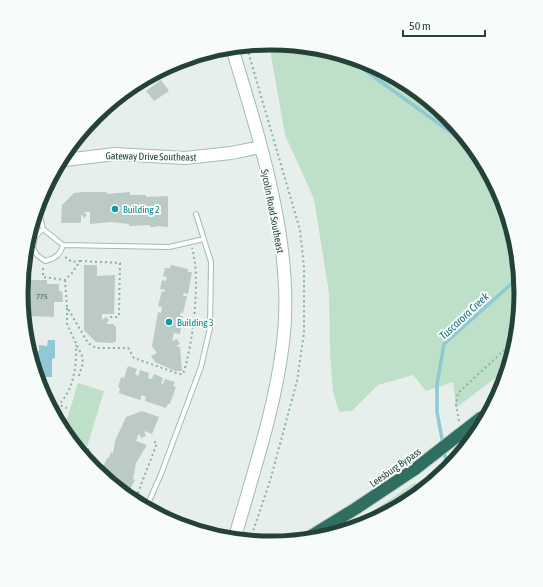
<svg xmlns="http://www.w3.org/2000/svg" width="543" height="587" font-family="'Asap Condensed',sans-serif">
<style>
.green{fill:#bfe0c8}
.water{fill:#8ec9d4}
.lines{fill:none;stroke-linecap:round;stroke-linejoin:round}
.stream{stroke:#8ec9d4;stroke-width:3.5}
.building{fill:#bbcac4}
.lane-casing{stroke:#a8b8b2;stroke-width:6}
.secondary-casing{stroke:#a4bbb3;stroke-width:14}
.highway-casing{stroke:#c2cac8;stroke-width:14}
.path{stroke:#86b3a5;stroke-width:2;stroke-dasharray:2 3;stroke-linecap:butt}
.lane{stroke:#fff;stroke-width:4}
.secondary{stroke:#fff;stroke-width:12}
.highway{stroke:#2f6f62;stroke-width:12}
.highway-bridge-casing{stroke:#c2cac8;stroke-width:14;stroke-linecap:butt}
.highway-bridge{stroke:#2f6f62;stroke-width:12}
.culture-dot{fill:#0f9aa8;stroke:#f7fbf9;stroke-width:1.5}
.labels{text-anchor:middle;stroke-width:4;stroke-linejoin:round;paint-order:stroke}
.number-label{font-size:8px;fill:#4a645c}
.street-label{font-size:10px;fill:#24423a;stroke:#f7fbf9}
.culture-label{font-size:10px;fill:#0d838f;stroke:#f7fbf9;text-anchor:start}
.water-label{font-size:11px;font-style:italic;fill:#1c6f80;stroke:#f7fbf9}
.rim{fill:none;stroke:#24423a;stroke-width:5}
</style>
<rect width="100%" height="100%" fill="#e6efeb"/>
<path class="green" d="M 272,43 L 368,62 L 449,117 L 503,198 L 522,294 L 508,365 L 495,378 L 456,408 L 453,382 L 426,391 L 413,375 L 378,385 L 352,411 L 339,412 L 333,391 L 330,352 L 329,293 L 314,199 L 285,135 L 269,44 Z
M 78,383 L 104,391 L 87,447 L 76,444 L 65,426 Z
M 416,482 L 418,491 L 367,525 L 344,530 Z"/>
<path class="water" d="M 48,340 L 55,340 L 55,358 L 52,359 L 52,377 L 42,377 L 42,366 L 35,366 L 32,351 L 39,351 L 39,345 L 47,346 Z"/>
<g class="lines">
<path class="stream" d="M 348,58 L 467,144
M 443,444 L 437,412 L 437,384 L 444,344 L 519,277
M 444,450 L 448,471"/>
</g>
<path class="building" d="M 161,80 L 169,91 L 154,101 L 146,91 Z
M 83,192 L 107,192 L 107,194 L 130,192 L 130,195 L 146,195 L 146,197 L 168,196 L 168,227 L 156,226 L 156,227 L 150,227 L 150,225 L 129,226 L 129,224 L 111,222 L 90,224 L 90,212 L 84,212 L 87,215 L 84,218 L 81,214 L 81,223 L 61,223 L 62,205 L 74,193 Z
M 84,265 L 97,265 L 97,275 L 94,276 L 115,275 L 114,314 L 102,314 L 102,320 L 106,317 L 109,320 L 106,324 L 114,324 L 114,326 L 116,326 L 116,342 L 113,342 L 113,343 L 96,342 L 84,330 Z
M 171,265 L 188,269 L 188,272 L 192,272 L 188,294 L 184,293 L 183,296 L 187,296 L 183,313 L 181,312 L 180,316 L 183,316 L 180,334 L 174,333 L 172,341 L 177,339 L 180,344 L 176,346 L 180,347 L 182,371 L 175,371 L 155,362 L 151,356 L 157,353 L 152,346 L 158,312 L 161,313 L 162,307 L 158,306 L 162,291 L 165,292 L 165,290 L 160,289 L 162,280 L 166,281 L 167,277 L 163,276 L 165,268 L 170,268 Z
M 24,280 L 47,280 L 47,284 L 59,284 L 59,291 L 62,291 L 63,302 L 54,302 L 54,317 L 25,316 L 21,293 Z
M 128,366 L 137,369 L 135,374 L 138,376 L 140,370 L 149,373 L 148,378 L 152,379 L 154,374 L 163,378 L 161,383 L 163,384 L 165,379 L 175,382 L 173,386 L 176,387 L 170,404 L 168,404 L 166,408 L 145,401 L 146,397 L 142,395 L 140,400 L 119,393 L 120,388 L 118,387 L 121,377 L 124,378 Z
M 142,411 L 159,417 L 152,434 L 144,431 L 146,436 L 141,438 L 139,433 L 136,441 L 147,445 L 136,463 L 133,479 L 135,480 L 128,493 L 103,477 L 106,468 L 103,467 L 107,458 L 109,458 L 111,452 L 113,453 L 115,441 L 126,417 Z"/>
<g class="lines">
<defs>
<path id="lane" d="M 38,207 L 43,229 L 63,245 L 169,247 L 204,239
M 43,229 L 35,237 L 33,248 L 37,255 L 45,261 C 56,258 60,255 63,245
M 147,506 L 161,474 L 201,367 L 210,328 L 211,262 L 196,214"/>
<path id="secondary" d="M 233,51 C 260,140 295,249 283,343 C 275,409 253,473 235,537
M 65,160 L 115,154 L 185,158 L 231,153 L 261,147"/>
<path id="highway" d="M 311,536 L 355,509 L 415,469"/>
</defs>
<use href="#lane" class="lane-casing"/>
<use href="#secondary" class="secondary-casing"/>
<use href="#highway" class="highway-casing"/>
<path class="path" d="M 247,48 L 300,230 L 304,267 L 304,333 L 297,381 L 270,481 L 250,540
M 80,261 L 120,263 L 119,314 L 118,317 L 110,317
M 43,268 L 43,277 L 65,280 L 72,273 L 80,261 L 72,262 L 65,257
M 65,280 L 67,307 L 88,343 L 96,348 L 128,348 L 134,358 L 179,374 L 183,374 C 193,346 201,276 192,248
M 67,308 L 67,324 L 82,356 L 83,363 L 78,379
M 53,409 C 73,396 77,367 76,345
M 55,412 L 59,405 L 67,408
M 459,421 L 456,405 L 458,393 L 512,343
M 78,446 L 88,449 L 93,468
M 136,498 L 157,443 L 152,441"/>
<use href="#lane" class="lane"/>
<use href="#secondary" class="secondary"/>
<use href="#highway" class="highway"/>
<defs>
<path id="highway-bridge" d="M 415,469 L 482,417"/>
</defs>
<use href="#highway-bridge" class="highway-bridge-casing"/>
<use href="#highway-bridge" class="highway-bridge"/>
</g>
<g class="culture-dot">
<circle cx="115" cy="209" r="4"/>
<circle cx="169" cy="322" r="4"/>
</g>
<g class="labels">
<g class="number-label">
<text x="42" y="299">775</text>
</g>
<g class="street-label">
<text transform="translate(151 156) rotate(1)" y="4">Gateway Drive Southeast</text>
<text transform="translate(273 211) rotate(79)" y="4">Sycolin Road Southeast</text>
<text transform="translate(395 467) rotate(-35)" y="4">Leesburg Bypass</text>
</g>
<g class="culture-label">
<text x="123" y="213">Building 2</text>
<text x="177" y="326">Building 3</text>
</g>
<g class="water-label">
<text transform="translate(464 316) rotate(-43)" y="4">Tuscarora Creek</text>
</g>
</g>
<path d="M0 0H543V587H0ZM28 293a243 243 0 1 1 486 0a243 243 0 1 1-486 0Z" fill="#f7fbf9" fill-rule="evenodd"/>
<path class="rim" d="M28 293a243 243 0 1 1 486 0a243 243 0 1 1-486 0Z"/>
<path d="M403 30v6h82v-6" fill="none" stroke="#24423a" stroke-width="2"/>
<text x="409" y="30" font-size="12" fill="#24423a" stroke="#f7fbf9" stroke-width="3" paint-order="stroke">50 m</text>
</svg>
